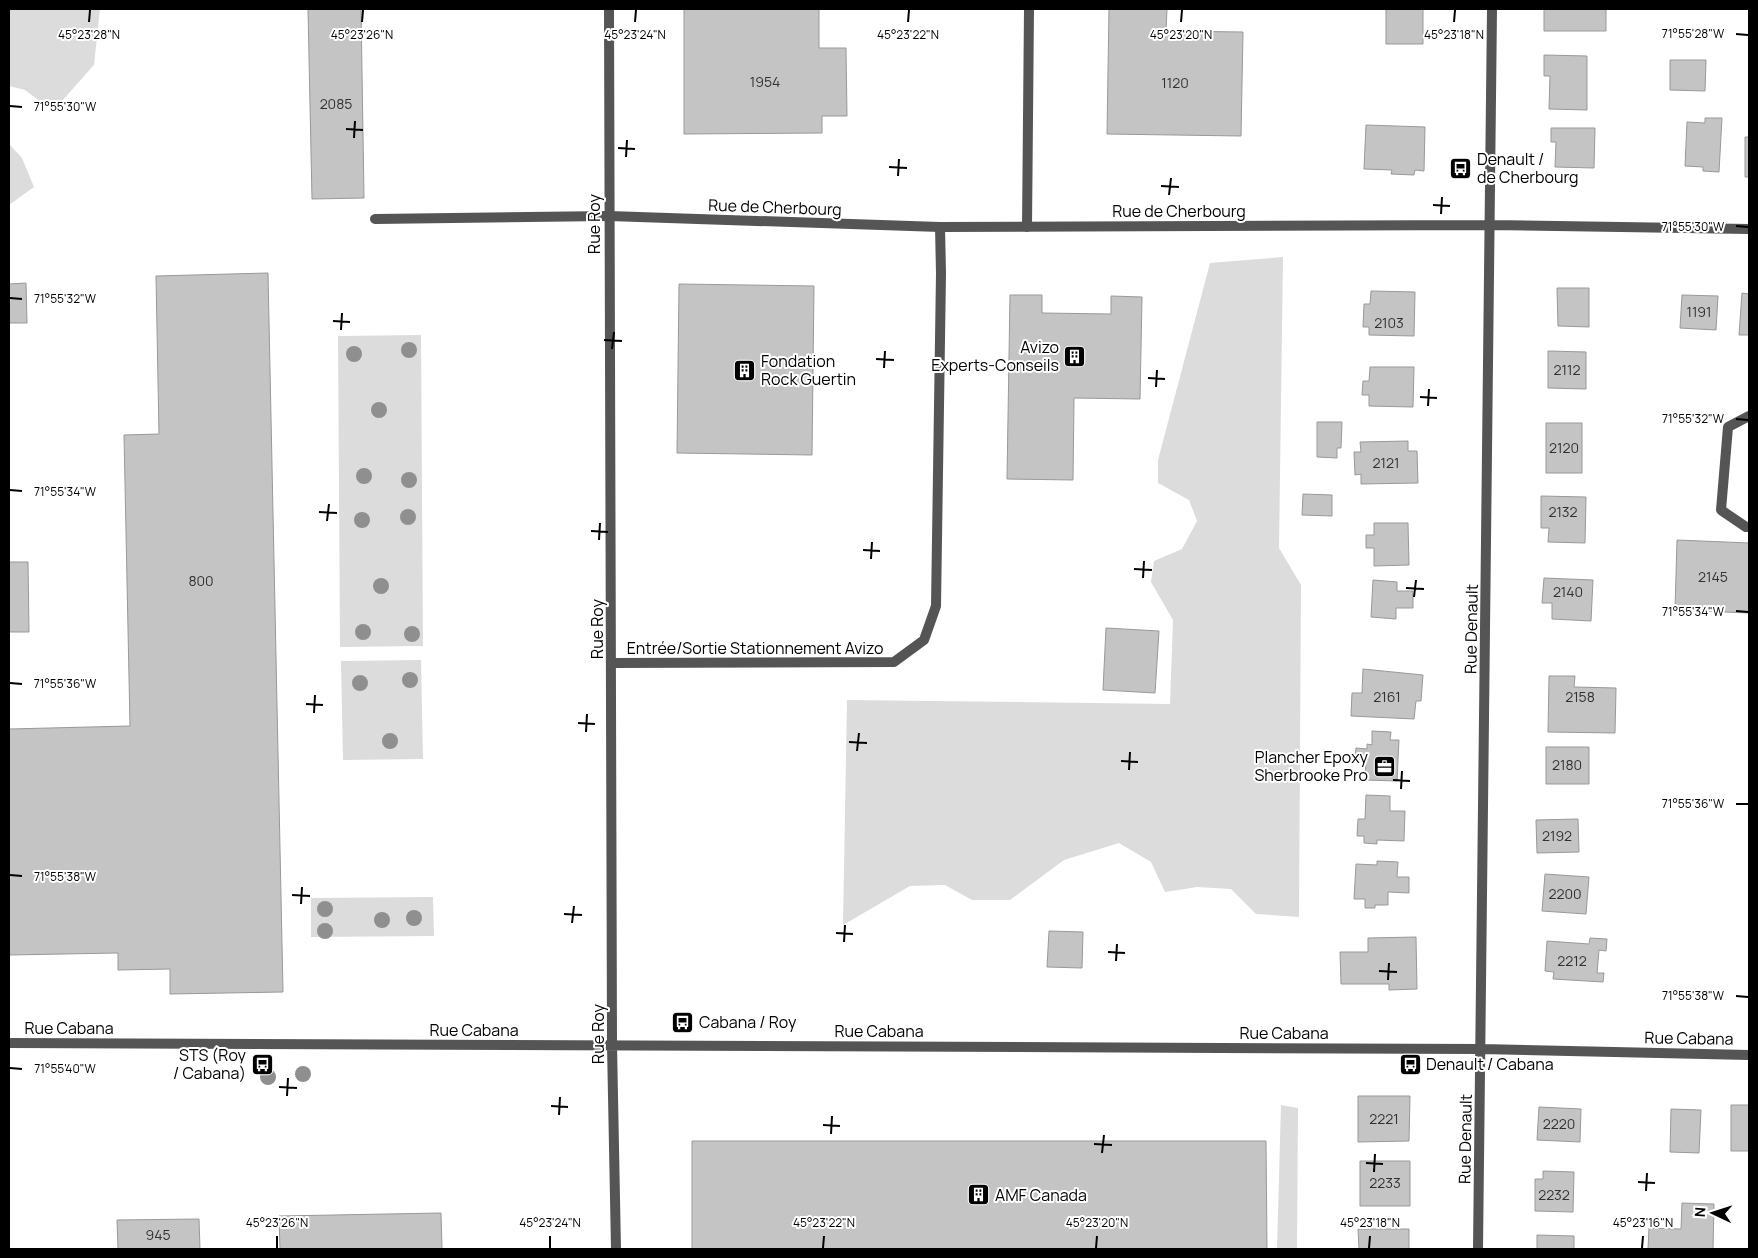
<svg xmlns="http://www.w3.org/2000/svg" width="1758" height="1258" font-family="Manrope,sans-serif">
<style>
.green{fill:#dcdcdc}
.building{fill:#c4c4c4;stroke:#999}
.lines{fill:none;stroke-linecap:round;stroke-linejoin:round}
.service{stroke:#555;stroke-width:10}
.minor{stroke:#555;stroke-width:10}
.tree{fill:#8f8f8f}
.ticks{fill:none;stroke:#000;stroke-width:2}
.labels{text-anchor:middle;stroke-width:4;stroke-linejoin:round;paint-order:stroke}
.number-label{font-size:14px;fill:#313131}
.poi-label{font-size:16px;fill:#000;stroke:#fff;text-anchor:start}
.street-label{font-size:16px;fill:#000;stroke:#fff}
.ticks-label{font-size:12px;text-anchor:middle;fill:#000;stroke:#fff;stroke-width:4;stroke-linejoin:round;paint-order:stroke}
</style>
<rect width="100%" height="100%" fill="#fff"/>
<path class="green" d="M 9,9 L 100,9 L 94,65 L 53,111 L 25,90 L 9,86 Z
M 9,144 L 22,158 L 34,187 L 9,205 Z
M 1283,257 L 1279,548 L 1301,585 L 1299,917 L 1256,914 L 1231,889 L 1197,887 L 1165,892 L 1151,862 L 1119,843 L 1064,860 L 1010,900 L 972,900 L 945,885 L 910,886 L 843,925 L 847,700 L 1170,704 L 1173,620 L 1151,582 L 1154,561 L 1182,549 L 1197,521 L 1189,500 L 1158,483 L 1158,460 L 1210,263 Z
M 421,335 L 423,646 L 340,647 L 338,336 Z
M 421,660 L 423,759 L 343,760 L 341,661 Z
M 433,897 L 434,936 L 311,937 L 311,898 Z
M 1281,1105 L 1298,1108 L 1297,1249 L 1277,1249 Z"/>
<path class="building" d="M 308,9 L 361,9 L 364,198 L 312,199 Z
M 684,9 L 819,9 L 819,48 L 846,48 L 847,116 L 822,116 L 822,133 L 684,134 Z
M 1109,9 L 1167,9 L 1166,31 L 1243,32 L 1241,136 L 1107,134 Z
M 1386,9 L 1423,9 L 1423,44 L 1386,44 Z
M 1544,9 L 1606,9 L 1606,31 L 1544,31 Z
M 1544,55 L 1587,56 L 1587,110 L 1549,109 L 1550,76 L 1544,76 Z
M 1670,60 L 1706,60 L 1705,91 L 1670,90 Z
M 1705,118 L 1722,118 L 1719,172 L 1703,171 L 1703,167 L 1685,166 L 1687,122 L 1705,123 Z
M 1366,125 L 1425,127 L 1424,171 L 1415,170 L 1414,175 L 1391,174 L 1392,170 L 1364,169 Z
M 1551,128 L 1595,128 L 1594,168 L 1555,167 L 1556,142 L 1551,142 Z
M 1745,137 L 1749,137 L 1749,177 L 1745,177 Z
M 268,273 L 283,992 L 170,994 L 170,969 L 118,970 L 118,953 L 9,955 L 9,729 L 130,726 L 124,435 L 159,434 L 156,276 Z
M 26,283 L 27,323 L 9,323 L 9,284 Z
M 679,284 L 814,286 L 812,455 L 677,453 Z
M 1557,288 L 1589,288 L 1589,327 L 1558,326 Z
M 1371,291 L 1415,292 L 1414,336 L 1369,335 L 1369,327 L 1363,327 L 1364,304 L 1370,304 Z
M 1742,293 L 1749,294 L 1749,335 L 1739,335 Z
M 1010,295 L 1042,295 L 1042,313 L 1111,314 L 1111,296 L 1142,297 L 1140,399 L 1074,398 L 1073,480 L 1007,479 Z
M 1682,295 L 1718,296 L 1716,330 L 1680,328 Z
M 1548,351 L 1586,352 L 1586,389 L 1548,388 Z
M 1370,367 L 1414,367 L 1413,407 L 1369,406 L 1369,395 L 1362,395 L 1363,381 L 1369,381 Z
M 1317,422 L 1342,422 L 1341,448 L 1337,448 L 1337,458 L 1317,457 Z
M 1546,423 L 1582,423 L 1582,473 L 1546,473 Z
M 1408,441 L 1408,451 L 1417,451 L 1418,483 L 1361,484 L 1361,474 L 1355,475 L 1354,452 L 1361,452 L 1360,442 Z
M 1303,494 L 1332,495 L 1332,516 L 1302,515 Z
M 1541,496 L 1586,497 L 1585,543 L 1548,542 L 1549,528 L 1541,528 Z
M 1374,523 L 1408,523 L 1409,565 L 1374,566 L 1374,548 L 1366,548 L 1366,535 L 1374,535 Z
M 1677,540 L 1749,543 L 1749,613 L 1675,610 Z
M 9,562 L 28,562 L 29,632 L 9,632 Z
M 1544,578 L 1593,580 L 1591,621 L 1552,619 L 1552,603 L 1542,603 Z
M 1373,580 L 1397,582 L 1397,591 L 1413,591 L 1413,608 L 1396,608 L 1396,619 L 1371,617 Z
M 1106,628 L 1159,631 L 1155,693 L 1103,690 Z
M 1363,669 L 1423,675 L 1421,701 L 1416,701 L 1414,719 L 1351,716 L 1352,693 L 1362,693 Z
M 1549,676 L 1575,676 L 1574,687 L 1616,688 L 1615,733 L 1548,732 Z
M 1372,731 L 1391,732 L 1390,740 L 1399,740 L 1397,781 L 1365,780 L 1366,759 L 1355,759 L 1356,748 L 1367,749 L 1367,744 L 1372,745 Z
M 1546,747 L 1589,747 L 1589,784 L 1546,784 Z
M 1366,795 L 1390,796 L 1390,811 L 1405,811 L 1404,841 L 1377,840 L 1377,844 L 1364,843 L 1364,836 L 1357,836 L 1358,819 L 1365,819 Z
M 1578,819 L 1579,852 L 1537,853 L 1536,820 Z
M 1377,861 L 1398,862 L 1397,877 L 1409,877 L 1409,893 L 1388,892 L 1388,905 L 1375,905 L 1375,908 L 1365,908 L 1365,899 L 1354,899 L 1356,864 L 1377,865 Z
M 1545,874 L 1589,877 L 1586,914 L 1542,911 Z
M 1049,931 L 1083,932 L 1082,968 L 1047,967 Z
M 1416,937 L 1417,989 L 1389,990 L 1389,984 L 1341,984 L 1340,952 L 1368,952 L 1368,938 Z
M 1590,938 L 1607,939 L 1606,951 L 1599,950 L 1597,973 L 1604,973 L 1603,982 L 1553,979 L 1554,972 L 1545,971 L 1547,941 L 1589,944 Z
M 1358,1096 L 1410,1096 L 1409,1141 L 1358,1142 Z
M 1731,1105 L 1749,1105 L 1749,1151 L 1731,1151 Z
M 1539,1107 L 1581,1109 L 1580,1142 L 1537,1140 Z
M 1671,1109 L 1701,1110 L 1699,1153 L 1670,1152 Z
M 692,1141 L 1266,1141 L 1267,1249 L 692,1249 Z
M 1360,1161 L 1410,1161 L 1410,1206 L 1360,1206 Z
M 1543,1171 L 1574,1172 L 1573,1212 L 1535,1211 L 1535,1179 L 1543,1179 Z
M 1682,1203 L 1714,1204 L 1713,1249 L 1648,1249 L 1649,1228 L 1681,1229 Z
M 441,1213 L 442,1249 L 280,1249 L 279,1216 Z
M 199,1219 L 200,1249 L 118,1249 L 117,1220 Z
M 1358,1229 L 1409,1229 L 1409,1249 L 1359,1249 Z
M 1537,1235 L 1574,1236 L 1574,1249 L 1537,1249 Z"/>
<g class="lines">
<path class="service" d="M 375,219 L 609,216
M 1027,227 L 1029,9
M 1749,416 L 1728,427 L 1721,510 L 1746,527 L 1749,527
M 613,663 L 894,662 L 924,640 L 936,606 L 941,273 L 940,227"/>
<path class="minor" d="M 609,9 L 612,1045 L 616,1249
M 609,216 L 940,227 L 1491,225 L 1749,229
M 9,1043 L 1481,1049 L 1749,1055
M 1478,1249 L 1492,9"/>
</g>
<g class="tree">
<circle cx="409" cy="350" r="8"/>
<circle cx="354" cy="354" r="8"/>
<circle cx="379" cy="410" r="8"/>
<circle cx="364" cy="476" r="8"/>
<circle cx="409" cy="480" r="8"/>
<circle cx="408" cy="517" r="8"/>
<circle cx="362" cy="520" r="8"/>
<circle cx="381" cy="586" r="8"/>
<circle cx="363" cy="632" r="8"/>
<circle cx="412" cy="634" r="8"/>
<circle cx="410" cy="680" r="8"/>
<circle cx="360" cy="683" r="8"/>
<circle cx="390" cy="741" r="8"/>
<circle cx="325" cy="909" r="8"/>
<circle cx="414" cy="918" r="8"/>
<circle cx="382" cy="920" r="8"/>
<circle cx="325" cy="931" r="8"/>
<circle cx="303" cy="1074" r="8"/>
<circle cx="268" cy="1077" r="8"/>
</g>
<path class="ticks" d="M 89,22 L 90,10M 362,22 L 363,10M 635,22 L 636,10M 908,22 L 909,10M 1181,22 L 1182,10M 1454,22 L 1455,10M 1736,34 L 1748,35M 10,106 L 22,107M 346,129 L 363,130M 354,138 L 355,121M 618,148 L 635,149M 626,157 L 627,140M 889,167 L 907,168M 898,176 L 899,159M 1161,186 L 1179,187M 1169,195 L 1171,178M 1433,205 L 1450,206M 1441,214 L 1442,197M 1736,226 L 1748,227M 10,298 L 22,299M 333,321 L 350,322M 341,330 L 342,313M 604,340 L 622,341M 612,349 L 614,332M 876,359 L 894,360M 884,368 L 885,351M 1148,378 L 1165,379M 1156,387 L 1157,370M 1420,397 L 1437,398M 1428,406 L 1429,389M 1736,419 L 1748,420M 10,490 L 22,491M 319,512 L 337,513M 327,521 L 329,504M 591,531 L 608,532M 599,540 L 600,523M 863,550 L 880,551M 871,559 L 872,542M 1134,569 L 1152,570M 1143,578 L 1144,561M 1406,588 L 1424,589M 1414,597 L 1416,580M 1736,611 L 1748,612M 10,683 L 22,684M 306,704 L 323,705M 314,713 L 315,695M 578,723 L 595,724M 586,732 L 587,714M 849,742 L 867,743M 857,751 L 859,733M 1121,761 L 1138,762M 1129,770 L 1130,752M 1393,780 L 1410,781M 1401,789 L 1402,771M 1736,804 L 1748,804M 10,875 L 22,876M 292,895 L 310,896M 301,904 L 302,887M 564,914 L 582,915M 572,923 L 574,906M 836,933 L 853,934M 844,942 L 845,925M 1108,952 L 1125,953M 1116,961 L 1117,944M 1379,971 L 1397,972M 1388,980 L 1389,963M 1736,996 L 1748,997M 10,1068 L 22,1069M 279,1087 L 297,1088M 287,1096 L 288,1078M 551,1106 L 568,1107M 559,1115 L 560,1097M 823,1125 L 840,1126M 831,1134 L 832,1116M 1094,1144 L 1112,1145M 1102,1153 L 1104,1135M 1366,1163 L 1383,1164M 1374,1172 L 1375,1154M 1638,1182 L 1655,1183M 1646,1191 L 1647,1173M 277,1248 L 277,1236M 550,1248 L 550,1236M 823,1248 L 824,1236M 1096,1248 L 1097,1236M 1369,1248 L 1370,1236M 1642,1248 L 1643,1236"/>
<defs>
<symbol id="bus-square" viewBox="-11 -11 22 22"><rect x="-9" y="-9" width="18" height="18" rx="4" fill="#000" stroke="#fff"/><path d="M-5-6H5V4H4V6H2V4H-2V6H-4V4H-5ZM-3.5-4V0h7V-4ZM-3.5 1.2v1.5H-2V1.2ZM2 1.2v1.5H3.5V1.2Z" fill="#fff"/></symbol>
<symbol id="building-square" viewBox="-11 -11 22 22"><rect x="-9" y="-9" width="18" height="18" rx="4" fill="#000" stroke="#fff"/><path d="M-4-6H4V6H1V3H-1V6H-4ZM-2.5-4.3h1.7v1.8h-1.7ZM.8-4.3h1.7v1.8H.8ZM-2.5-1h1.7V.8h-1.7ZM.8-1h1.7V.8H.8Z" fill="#fff"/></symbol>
<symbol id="office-square" viewBox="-11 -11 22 22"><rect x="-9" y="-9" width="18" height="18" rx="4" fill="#000" stroke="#fff"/><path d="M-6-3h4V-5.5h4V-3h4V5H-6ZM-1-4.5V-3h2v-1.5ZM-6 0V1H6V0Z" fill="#fff"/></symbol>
</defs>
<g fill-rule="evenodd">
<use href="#bus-square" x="1448" y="156" width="25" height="25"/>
<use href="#building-square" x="1062" y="344" width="25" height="25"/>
<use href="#building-square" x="732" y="358" width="25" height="25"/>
<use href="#office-square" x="1372" y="754" width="25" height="25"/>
<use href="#bus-square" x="670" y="1010" width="25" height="25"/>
<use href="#bus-square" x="250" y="1052" width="25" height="25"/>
<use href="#bus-square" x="1398" y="1052" width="25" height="25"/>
<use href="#building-square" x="966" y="1182" width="25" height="25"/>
</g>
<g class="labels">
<g class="number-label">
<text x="765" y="87">1954</text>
<text x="1175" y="88">1120</text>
<text x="336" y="109">2085</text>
<text x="1699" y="317">1191</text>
<text x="1389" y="328">2103</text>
<text x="1567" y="375">2112</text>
<text x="1564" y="453">2120</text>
<text x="1386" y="468">2121</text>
<text x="1563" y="517">2132</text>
<text x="1713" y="582">2145</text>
<text x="201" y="586">800</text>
<text x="1568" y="597">2140</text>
<text x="1387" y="702">2161</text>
<text x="1580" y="702">2158</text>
<text x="1567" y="770">2180</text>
<text x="1557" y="841">2192</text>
<text x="1565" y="899">2200</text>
<text x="1572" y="966">2212</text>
<text x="1384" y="1124">2221</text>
<text x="1559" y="1129">2220</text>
<text x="1385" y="1188">2233</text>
<text x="1554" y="1200">2232</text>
<text x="158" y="1240">945</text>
</g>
<g class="poi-label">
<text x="1477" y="165">Denault /<tspan x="1477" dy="18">de Cherbourg</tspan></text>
<text x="1059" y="353" text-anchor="end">Avizo<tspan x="1059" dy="18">Experts-Conseils</tspan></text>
<text x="761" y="367">Fondation<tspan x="761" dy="18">Rock Guertin</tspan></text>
<text x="1368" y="763" text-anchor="end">Plancher Epoxy<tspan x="1368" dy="18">Sherbrooke Pro</tspan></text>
<text x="699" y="1028">Cabana / Roy</text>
<text x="246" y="1061" text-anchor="end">STS (Roy<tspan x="246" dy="18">/ Cabana)</tspan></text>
<text x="1426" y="1070">Denault / Cabana</text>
<text x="995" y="1201">AMF Canada</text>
</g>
<g class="street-label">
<text transform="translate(775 207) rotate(2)" y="6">Rue de Cherbourg</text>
<text x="1179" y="217">Rue de Cherbourg</text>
<text transform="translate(594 224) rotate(-90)" y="6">Rue Roy</text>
<text transform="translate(597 629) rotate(-90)" y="6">Rue Roy</text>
<text transform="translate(1471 629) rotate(-89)" y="6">Rue Denault</text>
<text x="755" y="654">Entrée/Sortie Stationnement Avizo</text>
<text x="69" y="1034">Rue Cabana</text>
<text x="474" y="1036">Rue Cabana</text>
<text x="879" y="1037">Rue Cabana</text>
<text x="1284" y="1039">Rue Cabana</text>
<text transform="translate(598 1034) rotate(-90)" y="6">Rue Roy</text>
<text transform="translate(1689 1038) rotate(1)" y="6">Rue Cabana</text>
<text transform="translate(1465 1139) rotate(-89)" y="6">Rue Denault</text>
</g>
</g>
<g class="ticks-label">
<text x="1693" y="38">71°55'28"W</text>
<text x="89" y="39">45°23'28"N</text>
<text x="362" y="39">45°23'26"N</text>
<text x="635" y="39">45°23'24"N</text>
<text x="908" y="39">45°23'22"N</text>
<text x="1181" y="39">45°23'20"N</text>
<text x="1454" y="39">45°23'18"N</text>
<text x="65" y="111">71°55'30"W</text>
<text x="1693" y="231">71°55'30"W</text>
<text x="65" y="303">71°55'32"W</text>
<text x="1693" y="423">71°55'32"W</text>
<text x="65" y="496">71°55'34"W</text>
<text x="1693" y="616">71°55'34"W</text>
<text x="65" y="688">71°55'36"W</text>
<text x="1693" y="808">71°55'36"W</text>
<text x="65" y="881">71°55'38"W</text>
<text x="1693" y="1000">71°55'38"W</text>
<text x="65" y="1073">71°55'40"W</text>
<text x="277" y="1227">45°23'26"N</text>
<text x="550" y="1227">45°23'24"N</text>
<text x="824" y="1227">45°23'22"N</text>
<text x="1097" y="1227">45°23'20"N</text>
<text x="1370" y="1227">45°23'18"N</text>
<text x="1643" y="1227">45°23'16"N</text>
</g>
<rect width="1758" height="1258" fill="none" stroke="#000000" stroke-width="20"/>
<g transform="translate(1713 1213) rotate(274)" stroke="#ffffff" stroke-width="4" paint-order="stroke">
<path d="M0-4L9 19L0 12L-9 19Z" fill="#000000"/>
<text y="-8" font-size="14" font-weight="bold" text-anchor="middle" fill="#000000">N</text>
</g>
</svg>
